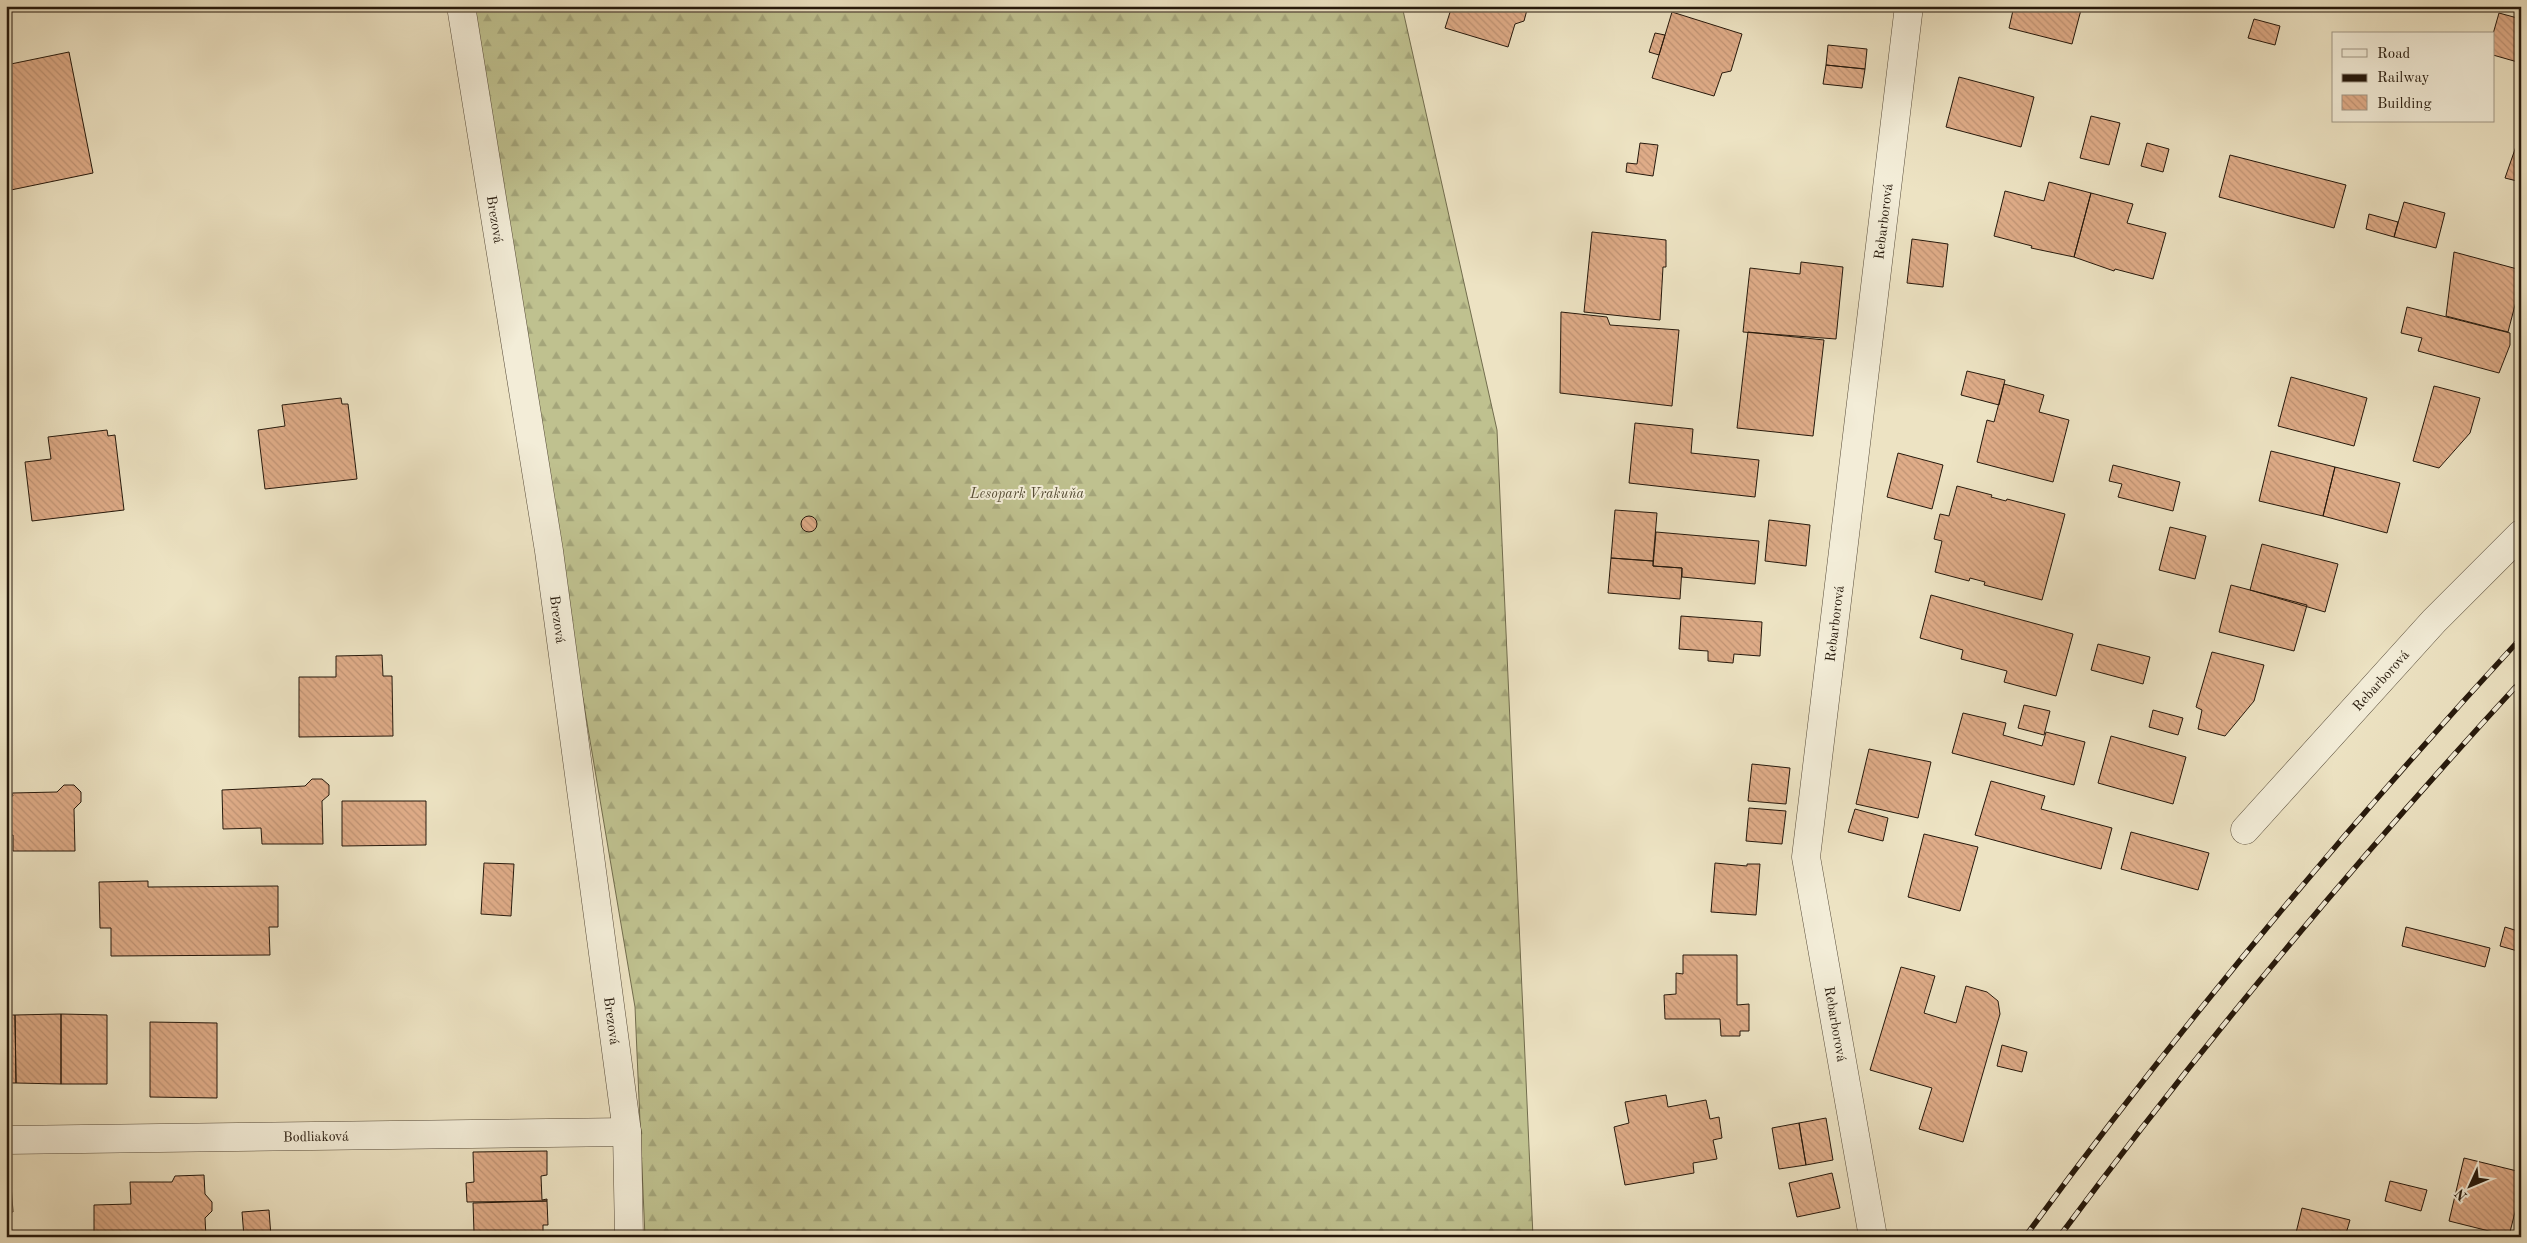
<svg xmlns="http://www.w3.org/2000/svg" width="2527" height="1243" font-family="'Old Standard TT',serif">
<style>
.forest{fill:url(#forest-firs);stroke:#726d4e}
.building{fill:url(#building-back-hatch);stroke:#26190c}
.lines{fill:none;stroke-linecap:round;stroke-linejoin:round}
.minor-casing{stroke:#584c3a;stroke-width:29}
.minor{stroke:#f3edd8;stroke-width:28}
.rail-casing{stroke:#26190c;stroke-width:5.5}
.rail{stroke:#f3edd8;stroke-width:4;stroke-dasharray:11;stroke-linecap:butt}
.labels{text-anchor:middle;stroke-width:4;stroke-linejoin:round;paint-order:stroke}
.street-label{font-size:14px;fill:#26190c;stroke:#f3edd8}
.park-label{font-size:14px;font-style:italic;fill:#544b33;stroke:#f3edd8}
</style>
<defs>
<pattern id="forest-firs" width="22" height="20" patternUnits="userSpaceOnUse" patternTransform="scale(1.25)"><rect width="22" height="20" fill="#bfc18f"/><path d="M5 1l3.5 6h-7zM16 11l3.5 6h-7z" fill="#a4a57a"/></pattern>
<pattern id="building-back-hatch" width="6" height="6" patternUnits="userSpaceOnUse" patternTransform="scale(1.25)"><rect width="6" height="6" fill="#dfac88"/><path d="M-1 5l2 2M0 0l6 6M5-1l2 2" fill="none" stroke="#bf9374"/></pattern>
</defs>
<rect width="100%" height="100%" fill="#ede3c3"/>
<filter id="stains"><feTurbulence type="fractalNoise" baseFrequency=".004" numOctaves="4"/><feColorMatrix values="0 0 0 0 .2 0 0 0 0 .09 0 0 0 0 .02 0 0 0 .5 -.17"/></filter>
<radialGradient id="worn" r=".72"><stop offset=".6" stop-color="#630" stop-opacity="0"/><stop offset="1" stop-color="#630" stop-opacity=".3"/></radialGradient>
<path class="forest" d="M 466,6 L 1402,6 L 1497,430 L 1533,1237 L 645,1237 L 635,1007 Z"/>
<path class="building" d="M 1452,6 L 1528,6 L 1524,21 L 1515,24 L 1508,47 L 1445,28 Z
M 2014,6 L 2082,6 L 2072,44 L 2009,28 Z
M 1672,12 L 1742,34 L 1731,71 L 1722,73 L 1714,96 L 1652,78 Z
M 2499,13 L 2521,19 L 2521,63 L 2493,55 L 2493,34 Z
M 2254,19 L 2280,26 L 2275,45 L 2248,38 Z
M 1655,33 L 1665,35 L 1659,55 L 1649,52 Z
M 1828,45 L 1867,49 L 1865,69 L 1826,65 Z
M 69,52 L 93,173 L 6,191 L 6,65 Z
M 1826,65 L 1865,69 L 1862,88 L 1823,84 Z
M 1959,77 L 2034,97 L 2021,147 L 1946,127 Z
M 2091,116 L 2120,123 L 2109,165 L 2080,158 Z
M 2521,132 L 2521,182 L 2505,178 Z
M 1640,143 L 1658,145 L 1653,176 L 1626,172 L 1627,163 L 1637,164 Z
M 2147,143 L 2169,149 L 2163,172 L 2141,166 Z
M 2230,155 L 2346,185 L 2334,228 L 2219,197 Z
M 2049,182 L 2091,193 L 2074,257 L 2031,248 L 2032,246 L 1994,236 L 2005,191 L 2044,201 Z
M 2091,193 L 2133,204 L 2127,223 L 2166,233 L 2153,279 L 2115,269 L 2114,271 L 2074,257 Z
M 2404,202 L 2445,213 L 2436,248 L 2394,237 Z
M 2369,214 L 2398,222 L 2394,237 L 2366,229 Z
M 1592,232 L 1666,240 L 1666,267 L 1663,267 L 1660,320 L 1584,312 Z
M 1912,239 L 1948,244 L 1943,287 L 1907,283 Z
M 2454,252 L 2521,270 L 2521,282 L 2508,332 L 2446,316 Z
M 1801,262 L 1843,267 L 1836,339 L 1743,332 L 1750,268 L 1800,274 Z
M 2407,307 L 2510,333 L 2510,345 L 2499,373 L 2418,351 L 2422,338 L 2401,333 Z
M 1561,312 L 1607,317 L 1610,325 L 1679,330 L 1672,406 L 1560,393 Z
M 1748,332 L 1824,340 L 1813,436 L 1737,428 Z
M 1967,371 L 2005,380 L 1999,405 L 1961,395 Z
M 2291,377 L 2367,398 L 2354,446 L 2278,426 Z
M 2004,384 L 2044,395 L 2039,412 L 2069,420 L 2053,482 L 1977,462 L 1987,420 L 1994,422 Z
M 2434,386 L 2480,398 L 2470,433 L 2439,468 L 2413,461 Z
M 341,398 L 342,404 L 348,404 L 357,479 L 265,489 L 258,430 L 285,426 L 282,405 Z
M 1635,423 L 1693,429 L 1691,453 L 1759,460 L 1755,497 L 1629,483 Z
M 107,430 L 108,436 L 115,435 L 124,510 L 32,521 L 25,462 L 51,459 L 48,437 Z
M 2271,451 L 2335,467 L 2323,516 L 2259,501 Z
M 1898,453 L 1943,465 L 1932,509 L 1887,497 Z
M 2113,465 L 2180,482 L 2173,511 L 2118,497 L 2122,484 L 2109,481 Z
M 2335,467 L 2400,483 L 2387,533 L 2323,516 Z
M 1957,486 L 1992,495 L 1991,497 L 2006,501 L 2007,499 L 2065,514 L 2042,600 L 1984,585 L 1985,582 L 1970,578 L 1969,581 L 1935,572 L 1942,541 L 1934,539 L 1940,514 L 1949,516 Z
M 1615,510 L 1657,513 L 1653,561 L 1611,558 Z
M801 524a8 8 0 1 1 16 0a8 8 0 1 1-16 0Z
M 1769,520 L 1810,525 L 1806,566 L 1765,561 Z
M 2170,527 L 2206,536 L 2195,579 L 2159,570 Z
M 1656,532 L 1759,541 L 1755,584 L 1682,577 L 1682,568 L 1653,566 Z
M 2262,544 L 2338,564 L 2325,612 L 2250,590 Z
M 1611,558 L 1653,561 L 1653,566 L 1682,568 L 1680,599 L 1608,593 Z
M 2231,585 L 2307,605 L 2294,651 L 2219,632 Z
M 1931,595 L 2073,634 L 2056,696 L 2004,682 L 2007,671 L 1961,659 L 1963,650 L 1920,638 Z
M 1681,616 L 1762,622 L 1760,656 L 1734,654 L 1733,663 L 1708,661 L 1708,651 L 1679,649 Z
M 2098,644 L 2150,657 L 2143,684 L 2091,670 Z
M 2212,652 L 2264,665 L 2254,701 L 2225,736 L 2198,729 L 2202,710 L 2196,707 Z
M 382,655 L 383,676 L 392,676 L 393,736 L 299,737 L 299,677 L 336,677 L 336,656 Z
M 2024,705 L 2050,711 L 2044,735 L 2018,728 Z
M 2153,710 L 2183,718 L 2178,735 L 2149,727 Z
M 1963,713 L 2006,723 L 2003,735 L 2042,746 L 2046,732 L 2085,742 L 2074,785 L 1952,753 Z
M 2111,736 L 2186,757 L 2173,804 L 2098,783 Z
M 1869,749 L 1931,762 L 1918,818 L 1856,804 Z
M 1752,764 L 1790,768 L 1786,804 L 1748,801 Z
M 312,779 L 322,779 L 329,785 L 329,795 L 322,801 L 323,844 L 262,844 L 261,828 L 223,829 L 222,790 L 305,786 Z
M 1991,781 L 2045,796 L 2041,809 L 2112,828 L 2101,869 L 1975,835 Z
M 64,785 L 74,785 L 81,792 L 81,802 L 74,809 L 75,851 L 13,851 L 13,835 L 6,836 L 6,796 L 13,796 L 12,793 L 57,792 Z
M 342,801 L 426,801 L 426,845 L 342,846 Z
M 1749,808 L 1786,811 L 1782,844 L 1746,841 Z
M 1855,809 L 1888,818 L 1883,841 L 1848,832 Z
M 2131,832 L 2209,853 L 2198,890 L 2121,869 Z
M 1924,834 L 1978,847 L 1960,911 L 1908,897 Z
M 484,863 L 514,864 L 511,916 L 481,914 Z
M 1715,863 L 1747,866 L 1747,864 L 1760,864 L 1756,915 L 1711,912 Z
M 148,881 L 148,887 L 278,886 L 278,927 L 269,927 L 270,955 L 111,956 L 111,928 L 100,928 L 99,882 Z
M 2406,927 L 2490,948 L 2485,967 L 2402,946 Z
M 2505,927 L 2521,932 L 2521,952 L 2500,946 Z
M 1683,955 L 1737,955 L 1737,1005 L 1749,1004 L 1749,1031 L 1740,1031 L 1740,1036 L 1721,1036 L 1720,1019 L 1665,1019 L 1664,995 L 1676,994 L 1676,973 L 1683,974 Z
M 1901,967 L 1935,976 L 1924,1013 L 1956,1023 L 1966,986 L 1987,992 L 1998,1001 L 2000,1014 L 1963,1142 L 1919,1129 L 1932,1088 L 1870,1070 Z
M 61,1014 L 61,1084 L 16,1083 L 15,1015 Z
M 61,1014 L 107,1015 L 107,1084 L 61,1084 Z
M 6,1015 L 15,1015 L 16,1083 L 6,1083 Z
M 150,1022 L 217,1023 L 217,1098 L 150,1097 Z
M 2002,1045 L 2027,1052 L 2022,1072 L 1997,1066 Z
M 1666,1095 L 1668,1107 L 1706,1100 L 1710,1119 L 1719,1117 L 1722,1138 L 1713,1140 L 1717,1159 L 1693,1163 L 1694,1173 L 1625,1185 L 1614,1127 L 1629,1123 L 1625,1102 Z
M 1826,1118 L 1833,1160 L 1806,1165 L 1799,1123 Z
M 1799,1123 L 1806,1165 L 1779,1169 L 1772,1128 Z
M 547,1151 L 547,1175 L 541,1176 L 542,1200 L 547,1199 L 547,1201 L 467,1202 L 466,1183 L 474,1182 L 473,1152 Z
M 2464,1158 L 2521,1172 L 2521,1188 L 2509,1236 L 2449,1221 Z
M 1832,1173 L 1840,1208 L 1797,1217 L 1789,1183 Z
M 204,1175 L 205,1194 L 212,1202 L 212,1211 L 205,1218 L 206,1237 L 94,1237 L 94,1205 L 131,1204 L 130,1182 L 172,1182 L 175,1176 Z
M 2390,1181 L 2427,1190 L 2421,1211 L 2385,1201 Z
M 6,1184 L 11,1184 L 13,1212 L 7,1212 L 7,1237 Z
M 547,1201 L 548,1225 L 543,1225 L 543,1237 L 468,1237 L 468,1232 L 474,1232 L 473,1203 Z
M 2302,1208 L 2350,1220 L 2345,1237 L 2295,1237 Z
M 269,1210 L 271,1237 L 244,1237 L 242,1212 Z"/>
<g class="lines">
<defs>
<g id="minor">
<path id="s1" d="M 461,6 L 549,551 L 627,1132 L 629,1237"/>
<path id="s2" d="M 2245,830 L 2434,621 L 2521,534"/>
<path id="s3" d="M 6,1140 L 627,1132"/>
<path id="s4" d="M 1873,1237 L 1806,857 L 1909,6"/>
</g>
</defs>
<use href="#minor" class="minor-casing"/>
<use href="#minor" class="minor"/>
<defs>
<path id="rail" d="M 2025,1237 C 2178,1028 2345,829 2521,638
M 2059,1237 C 2203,1043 2358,858 2521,681"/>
</defs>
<use href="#rail" class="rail-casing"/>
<use href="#rail" class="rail"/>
</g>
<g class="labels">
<g class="street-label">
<text dy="5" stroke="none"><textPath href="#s1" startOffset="216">Brezová</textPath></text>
<text dy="5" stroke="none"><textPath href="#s4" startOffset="1026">Rebarborová</textPath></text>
<text dy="5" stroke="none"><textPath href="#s1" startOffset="621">Brezová</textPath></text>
<text dy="5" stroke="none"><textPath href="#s4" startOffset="621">Rebarborová</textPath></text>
<text dy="5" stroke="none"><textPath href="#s2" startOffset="202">Rebarborová</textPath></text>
<text dy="5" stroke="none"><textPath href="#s1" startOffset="1026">Brezová</textPath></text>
<text transform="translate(1836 1024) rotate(80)" y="5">Rebarborová</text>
<text dy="5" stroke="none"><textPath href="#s3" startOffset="310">Bodliaková</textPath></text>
</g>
<g class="park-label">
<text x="1027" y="498">Lesopark Vrakuňa</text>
</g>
</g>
<rect width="2527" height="1243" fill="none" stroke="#ede3c3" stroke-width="25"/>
<rect x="8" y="8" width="2512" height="1228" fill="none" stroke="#26190c" stroke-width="2.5"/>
<rect x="12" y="12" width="2502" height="1218" fill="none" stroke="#26190c"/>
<rect x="2332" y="32" width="162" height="90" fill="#f3edd8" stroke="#a19886"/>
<rect x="2342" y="49" width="25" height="8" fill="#f3edd8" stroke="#a19886"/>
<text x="2377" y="58" font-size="15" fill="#26190c">Road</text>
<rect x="2342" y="74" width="25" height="8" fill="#26190c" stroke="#a19886"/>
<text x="2377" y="82" font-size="15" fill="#26190c">Railway</text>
<rect x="2342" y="95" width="25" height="15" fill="url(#building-back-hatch)" stroke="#a19886"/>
<text x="2377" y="108" font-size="15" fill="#26190c">Building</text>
<g transform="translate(2470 1186) rotate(226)" stroke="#f3edd8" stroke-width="4" paint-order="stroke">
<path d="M0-4L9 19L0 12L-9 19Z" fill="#26190c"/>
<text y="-8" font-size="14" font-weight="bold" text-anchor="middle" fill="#26190c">N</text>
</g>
<rect width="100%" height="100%" filter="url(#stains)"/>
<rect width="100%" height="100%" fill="url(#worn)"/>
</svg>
